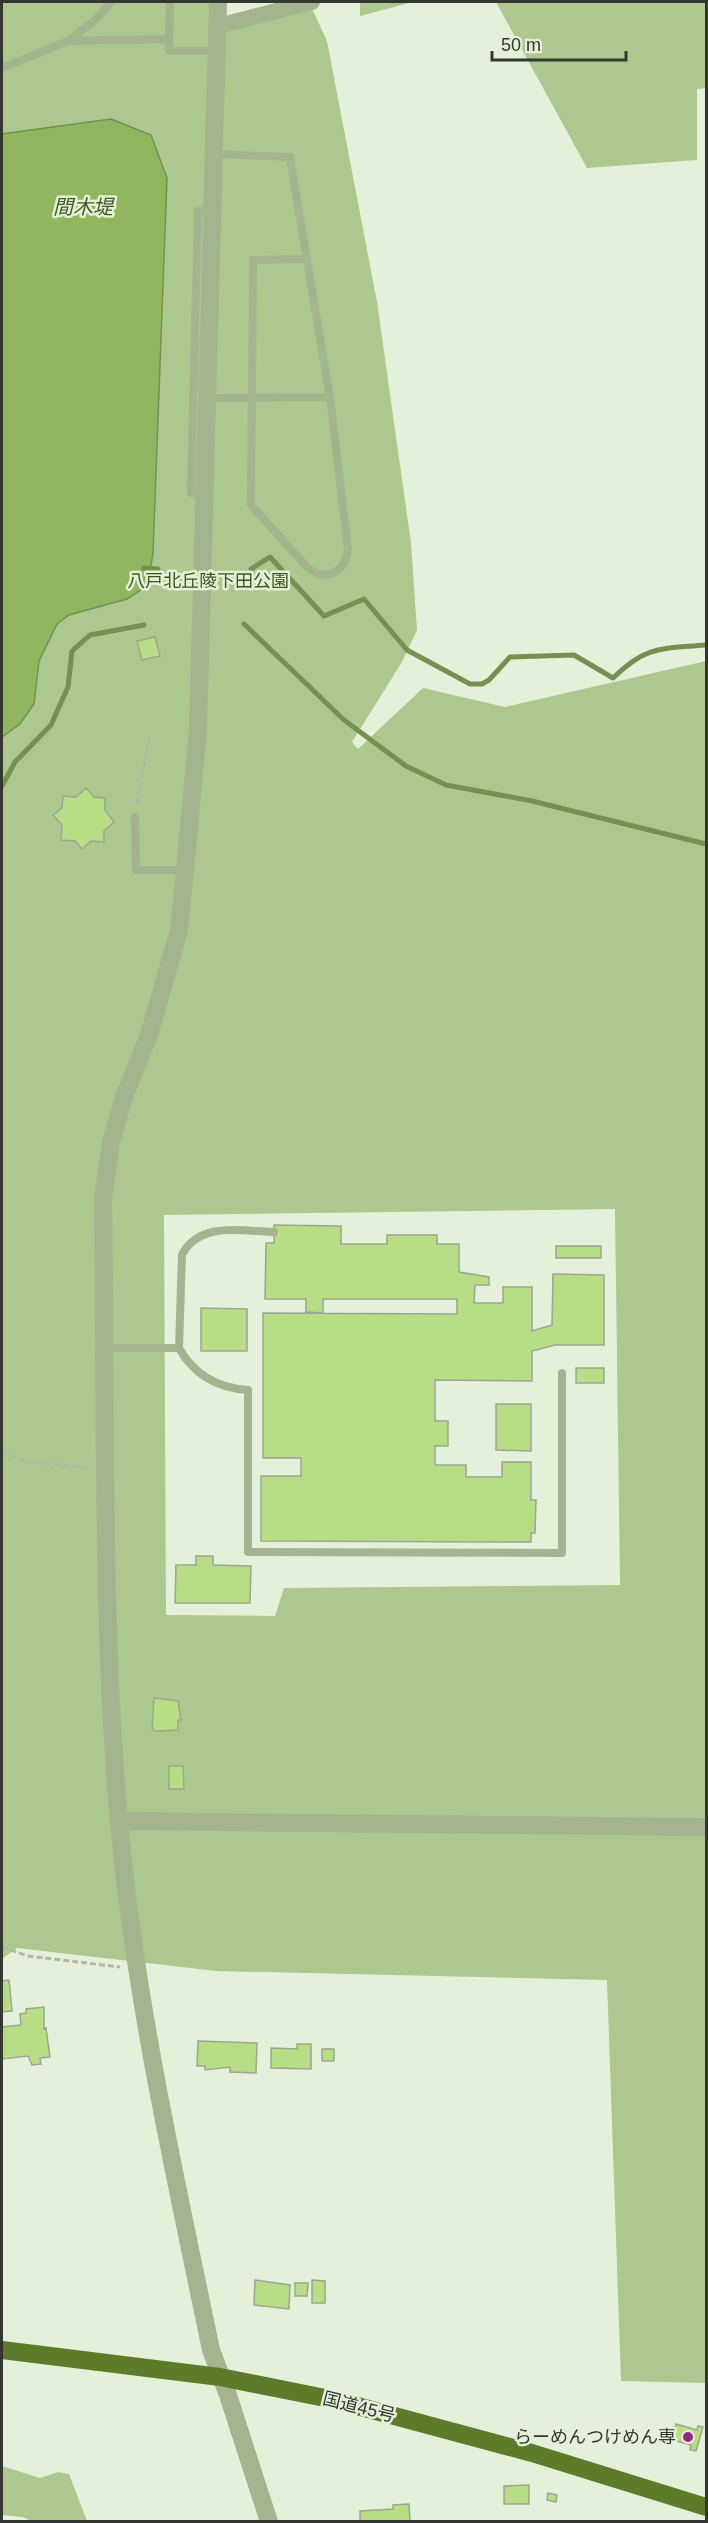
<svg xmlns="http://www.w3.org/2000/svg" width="708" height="2523" font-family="Helvetica,'Noto Sans JP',sans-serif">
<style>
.green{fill:#adc88e;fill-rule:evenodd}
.water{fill:#91b65f;stroke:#759051;stroke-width:1.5}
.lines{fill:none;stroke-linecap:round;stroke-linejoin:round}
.stream{stroke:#759051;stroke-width:5}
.building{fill:#b7dd85;stroke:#9ca691;stroke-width:1.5}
.path{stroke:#afb8a6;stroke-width:3;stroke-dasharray:6 3;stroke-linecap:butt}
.service{stroke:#a3b48f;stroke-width:8}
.minor{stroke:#a3b48f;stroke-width:16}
.tertiary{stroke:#a3b48f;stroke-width:18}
.trunk{stroke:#5c7c2a;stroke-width:18}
.poi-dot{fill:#9a2581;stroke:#e5f0da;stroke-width:2}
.labels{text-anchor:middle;stroke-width:5;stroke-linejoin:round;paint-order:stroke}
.park-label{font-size:18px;fill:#3d5517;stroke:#e5f0da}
.street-label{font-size:18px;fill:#33372f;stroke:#e5f0da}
.poi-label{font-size:18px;fill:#33372f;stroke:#e5f0da;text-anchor:end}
.water-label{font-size:20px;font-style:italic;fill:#425a1e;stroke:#e5f0da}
</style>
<rect width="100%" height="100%" fill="#e5f0da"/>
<path class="green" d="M 2,2 L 218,2 L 218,26 L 309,2 L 327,41 L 377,302 L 411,543 L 417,630 L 402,662 L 352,742 L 358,749 L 423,688 L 505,707 L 706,661 L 706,2383 L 621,2381 L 607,1980 L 216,1971 L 17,1948 L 2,1959 ZM 615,1209 L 620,1585 L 284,1588 L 275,1616 L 166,1615 L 164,1215 Z
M 360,2 L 413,2 L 360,16 Z
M 496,2 L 706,2 L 706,88 L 697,89 L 697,160 L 587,168 Z
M 2,2466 L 40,2478 L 58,2472 L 69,2474 L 87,2521 L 31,2521 L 23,2517 L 2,2515 Z"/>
<path class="water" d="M 111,119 L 151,135 L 167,178 L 153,553 L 148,585 L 127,599 L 69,615 L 57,624 L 39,661 L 34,704 L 20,724 L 2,737 L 2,134 Z"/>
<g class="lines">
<path class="stream" d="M 144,568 L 158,569
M 251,569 L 270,557 L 324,616 L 364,599 L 407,650 L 470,684 L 482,684 L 489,680 L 510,657 L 574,655 L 613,678 C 647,645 661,649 706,645
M 244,624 L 344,720 L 406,766 L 446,785 L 532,801 L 706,844
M 2,786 L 15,762 L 51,725 L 68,687 L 72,651 L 90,635 L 144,625"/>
</g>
<path class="building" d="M 155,637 L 160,656 L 142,660 L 137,641 Z
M 86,788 L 94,797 L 105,798 L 105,810 L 114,822 L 104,831 L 104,842 L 91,841 L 82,849 L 75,841 L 61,840 L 62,825 L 53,815 L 62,808 L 63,796 L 76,797 Z
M 274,1225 L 341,1226 L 341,1244 L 387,1244 L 387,1235 L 437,1235 L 437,1244 L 459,1244 L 459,1272 L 489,1277 L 489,1285 L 475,1285 L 474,1303 L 503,1303 L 503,1287 L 532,1287 L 532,1331 L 552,1325 L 553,1274 L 604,1275 L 604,1345 L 555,1345 L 532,1351 L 532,1381 L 435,1380 L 435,1421 L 448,1421 L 448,1446 L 435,1446 L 435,1465 L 466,1465 L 466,1477 L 502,1477 L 502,1462 L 531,1462 L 531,1500 L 536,1500 L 535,1533 L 531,1533 L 531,1542 L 261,1541 L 261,1476 L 301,1476 L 301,1458 L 263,1458 L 263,1313 L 457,1314 L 457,1299 L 323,1299 L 323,1313 L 306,1312 L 306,1299 L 265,1299 L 266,1243 L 274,1243 Z
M 556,1246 L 601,1246 L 601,1258 L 556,1258 Z
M 201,1308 L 247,1309 L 247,1351 L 201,1351 Z
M 576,1368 L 604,1368 L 604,1383 L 576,1383 Z
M 496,1404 L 531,1404 L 531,1451 L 496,1450 Z
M 196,1556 L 213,1556 L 213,1565 L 251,1566 L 250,1603 L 175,1603 L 176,1565 L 196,1565 Z
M 154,1698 L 178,1701 L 181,1720 L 178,1720 L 178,1730 L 155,1731 L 152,1728 Z
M 169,1766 L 183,1766 L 184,1789 L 169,1789 Z
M 9,1980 L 12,2011 L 2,2012 L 2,1981 Z
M 44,2007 L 44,2029 L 46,2028 L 50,2057 L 40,2058 L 41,2064 L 32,2065 L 28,2056 L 2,2059 L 2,2027 L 21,2025 L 20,2014 L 26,2013 L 26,2009 Z
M 198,2041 L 257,2043 L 256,2073 L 230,2072 L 230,2067 L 205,2070 L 205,2066 L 197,2066 Z
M 297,2044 L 311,2044 L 311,2069 L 271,2068 L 271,2048 L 297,2049 Z
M 322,2049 L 334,2049 L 334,2061 L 322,2061 Z
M 255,2280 L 290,2285 L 289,2309 L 254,2305 Z
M 312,2280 L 325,2281 L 325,2303 L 312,2303 Z
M 295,2283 L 308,2283 L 307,2296 L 295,2296 Z
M 676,2424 L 697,2430 L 698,2426 L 703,2427 L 696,2451 L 690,2450 L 691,2445 L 672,2440 Z
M 529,2485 L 529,2504 L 504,2504 L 504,2486 Z
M 548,2493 L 557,2495 L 556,2502 L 547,2500 Z
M 409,2504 L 410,2522 L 360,2522 L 360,2511 L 393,2509 L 393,2505 Z"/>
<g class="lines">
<path class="path" d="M 137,804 L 149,739
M 2,1452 L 24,1461 L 87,1468
M 2,1947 L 28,1956 L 120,1967"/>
<path class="service" d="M 170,2 L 169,51 L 217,51
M 68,41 L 169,39
M 2,68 L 68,41 L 94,21 L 111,2
M 214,154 L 290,157 L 330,397 L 348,549 C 345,571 327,584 307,567 L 251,505 L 253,260 L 307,259
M 207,398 L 330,397
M 204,494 L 191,493 L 198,211 L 213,210
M 135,817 L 136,870 L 185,870
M 105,1348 L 179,1348 L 182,1255 C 199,1221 242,1231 274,1232
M 179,1348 C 194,1375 218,1388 248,1390 L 248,1552 L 562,1553 L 562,1373"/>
<path class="minor" d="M 218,26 L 312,2"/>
<path class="tertiary" d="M 218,2 L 198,729 L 185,870 L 179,930 L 149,1035 L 124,1097 L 111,1142 L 103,1198 C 106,1404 101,1617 119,1822 C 135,2000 175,2175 211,2350 L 228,2395 L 269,2522
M 119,1821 L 706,1827"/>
<path class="trunk" d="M 2,2350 L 220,2377 L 335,2400 L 532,2453 L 706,2507"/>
</g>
<circle class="poi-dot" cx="688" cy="2437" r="6"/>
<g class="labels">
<g class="park-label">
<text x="208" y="587">八戸北丘陵下田公園</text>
</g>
<g class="street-label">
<text transform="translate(359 2407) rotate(14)" y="6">国道45号</text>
</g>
<g class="poi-label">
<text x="676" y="2443">らーめんつけめん専</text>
</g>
<g class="water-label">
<text x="83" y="214">間木堤</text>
</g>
</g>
<rect width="708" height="2523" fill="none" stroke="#33372f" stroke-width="6"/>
<path d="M492 51v9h134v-9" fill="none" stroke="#33372f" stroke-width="3"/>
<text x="501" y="51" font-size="18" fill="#33372f" stroke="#e5f0da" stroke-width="4.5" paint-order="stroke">50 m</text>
</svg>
